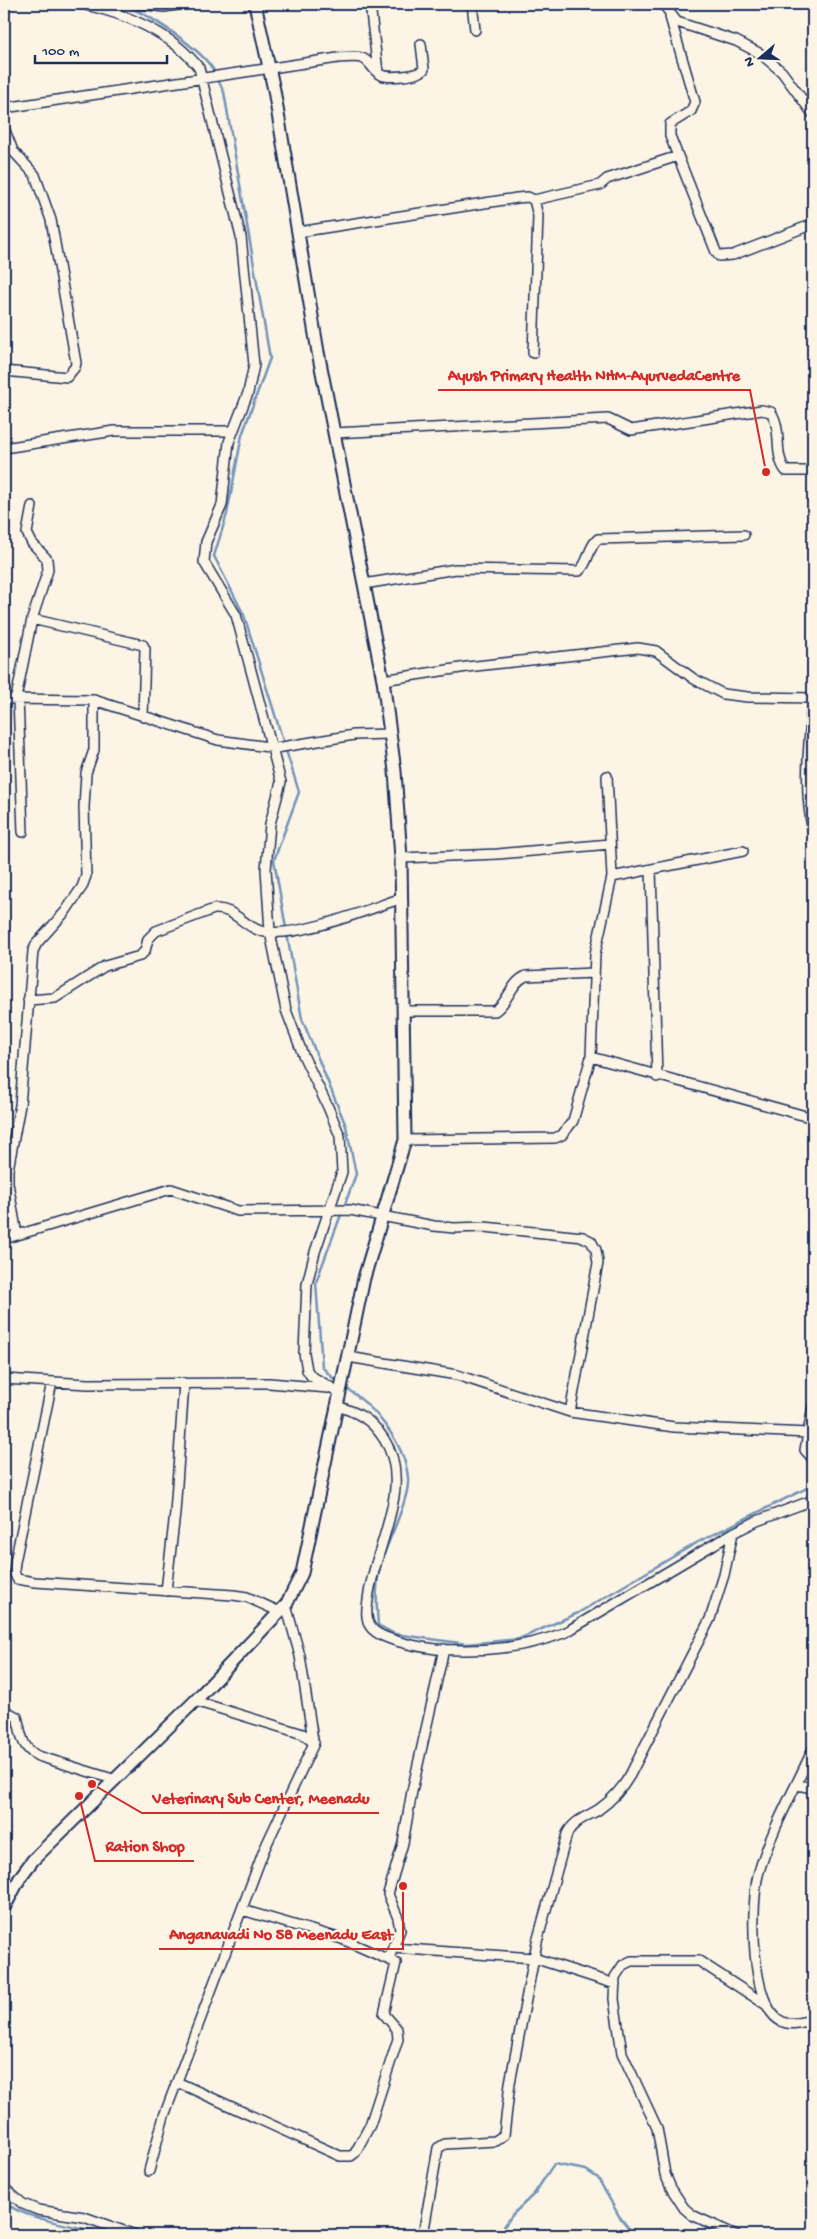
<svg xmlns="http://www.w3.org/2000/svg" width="817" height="2239" font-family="'Gochi Hand',sans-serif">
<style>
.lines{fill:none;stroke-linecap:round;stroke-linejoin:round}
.stream{stroke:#7293ba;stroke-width:2.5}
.minor-casing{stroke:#1b2f5e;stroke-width:12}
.tertiary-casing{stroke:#1b2f5e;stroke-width:15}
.minor{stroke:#fcf5e5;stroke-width:9}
.tertiary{stroke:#fcf5e5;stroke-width:11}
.leader{fill:none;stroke:#d62828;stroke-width:2}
.callout-dot{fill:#d62828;stroke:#fcf5e5;stroke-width:2}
.callout-label{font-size:16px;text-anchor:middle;font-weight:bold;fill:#d62828;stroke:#fcf5e5;stroke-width:4.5;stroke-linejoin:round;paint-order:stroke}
</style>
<rect width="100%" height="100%" fill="#fcf5e5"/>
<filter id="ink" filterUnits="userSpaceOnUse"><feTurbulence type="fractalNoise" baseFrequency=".02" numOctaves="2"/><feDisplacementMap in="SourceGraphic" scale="10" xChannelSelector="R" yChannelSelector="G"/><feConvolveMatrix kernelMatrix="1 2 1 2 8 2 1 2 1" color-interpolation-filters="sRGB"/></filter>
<g filter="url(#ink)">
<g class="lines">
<path class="stream" d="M 119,4 C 143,9 205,51 215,73
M 217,78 L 224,92 L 270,358 L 242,435 L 227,514 L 214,556 L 244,615 L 299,792 L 274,860 L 302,1019 L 346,1126 L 356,1174 L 344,1207
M 338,1383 L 322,1367 L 316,1282 L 342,1212
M 344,1387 C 373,1404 405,1443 408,1478 C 410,1496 391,1535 384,1554 C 375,1577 376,1601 378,1625 L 395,1634 L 467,1644 L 519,1639 L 578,1613 L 698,1542 L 813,1485
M 4,2202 C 24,2220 84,2227 112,2235
M 498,2235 L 513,2214 L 534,2194 L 554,2164 L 586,2170 L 598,2178 L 619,2216 L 634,2235"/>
<defs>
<path id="minor" d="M 81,4 C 124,13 171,32 199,68 L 241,237 L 254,365 L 248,393 L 229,442 L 222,505 L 206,542 L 204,562 L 236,615 L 281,782 L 270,824 L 266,869 L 270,932 L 286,1010 L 303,1055 L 328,1107 L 340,1136 L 342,1172 L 315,1252 L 307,1284 L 304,1353 L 307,1370 L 311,1376 L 339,1392
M 140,4 L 164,7 L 184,4
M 370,4 L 378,72
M 472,4 L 475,30
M 663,4 L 677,22 L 736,41 L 761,54 L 782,72 L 813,114
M 670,17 L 695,102 L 691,111 L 670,124 L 670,136 L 716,252 L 719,256 L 733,255 L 813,224
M 4,108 L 338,58 C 345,58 355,56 362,58 C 370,61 372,69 379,74 C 386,79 420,76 424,69 L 421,44
M 4,128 L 13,151 L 35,175 L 51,220 L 76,363 L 75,367 L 67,377 L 4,371
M 534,200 L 600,185 L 607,179 L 678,156
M 298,232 L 517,198 L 528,197 L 534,200 L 538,216 L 533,353
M 334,433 L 608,419 L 631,430 L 762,410 L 771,412 C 783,430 773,455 786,471 L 813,471
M 4,448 L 114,431 L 233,431
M 364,584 L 456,569 L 579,571 C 590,562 587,548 598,539 L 744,535
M 32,619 L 143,645 L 145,649 L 143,717
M 383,680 L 467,667 L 638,648 L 656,651 L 694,679 L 723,694 L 748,697 L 813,698
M 16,698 L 32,619 L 48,570 L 47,559 L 32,543 L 27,533 L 32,506
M 18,698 L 23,832
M 813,698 C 809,741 803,789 813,831
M 4,699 L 94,700 L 218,740 L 276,748 L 354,735 L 390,734
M 401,858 L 498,854 L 610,844
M 651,869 L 657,1077
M 612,877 L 743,851
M 28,1000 L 55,998 L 105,966 L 140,956 L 145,951 L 148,939 L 156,931 L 214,909 C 235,907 245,929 265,932 C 301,937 366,910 402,898
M 403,1011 L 495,1011 C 509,1002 510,983 526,976 L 594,973
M 591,1057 L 813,1118
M 405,1140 L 555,1138 L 562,1135 L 573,1121 L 591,1057 L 595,954 L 612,877 L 607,776
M 17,1235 L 8,1183 L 8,1170 L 20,1105 L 33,951 L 37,943 L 65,912 L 82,887 L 86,876 L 84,807 L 86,773 L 94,750 L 94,700
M 4,1239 L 171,1189 L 238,1211 L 350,1210 L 434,1226 L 454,1228 L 484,1227 L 583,1237 L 591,1241 L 596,1250 L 598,1263 L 570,1412
M 348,1357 L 457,1375 L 570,1412 L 674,1427 L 809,1433
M 4,1379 L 88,1384 L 269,1383 L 328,1388
M 52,1382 L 15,1562 L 14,1572 L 17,1579 L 35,1582 L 233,1595 L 247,1597 L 280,1612
M 336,1406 C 358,1412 371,1419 384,1439 C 415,1487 373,1549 368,1600 C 367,1608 365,1617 370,1626 C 378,1640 420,1647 436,1649 C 481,1652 523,1649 566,1632 L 733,1533 L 757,1521 L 813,1500
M 813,1406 L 805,1450 L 813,1459
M 166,1591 L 175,1513 L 184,1383
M 286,1605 L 300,1656 L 313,1740
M 4,1710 L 17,1717 C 22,1734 20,1747 38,1756 L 116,1780
M 813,1749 C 795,1789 770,1832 758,1875 C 751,1904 749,2009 783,2022 C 792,2026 804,2021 813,2020
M 797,1785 L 813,1788
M 393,1948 L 534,1958 L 615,1984
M 389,1958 L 400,1930 L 398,1918 L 388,1894 L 403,1843 L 412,1791 L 444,1649
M 177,2082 L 340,2156 L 351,2156 L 355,2153 L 370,2125 L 398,2039 L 397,2029 L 384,2014 L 396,1963 L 342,1939 L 242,1910
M 149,2171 L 164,2116 L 264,1850 L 314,1743 L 303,1734 L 195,1701
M 4,2188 L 23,2204 L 38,2210 L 84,2217 L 135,2235
M 423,2235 L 438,2148 L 445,2144 L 495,2141 L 504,2135 L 510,2083 L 537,1942 L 567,1834 C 573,1821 586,1817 598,1810 C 611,1801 622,1789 630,1775 L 710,1619 L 724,1575 L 733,1533
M 736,2235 L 692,2215 L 684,2208 L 671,2188 L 665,2174 L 657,2128 L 622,2053 L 614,1999 L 615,1977 L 623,1965 L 631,1961 L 699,1961 L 768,2006"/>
<path id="tertiary" d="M 4,1908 L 21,1876 L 33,1860 L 195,1701 L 286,1605 L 302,1573 L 364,1278 L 405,1140 L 401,858 L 395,771 L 383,680 L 318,352 L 274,90 L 255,4"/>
</defs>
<use href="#minor" class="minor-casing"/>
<use href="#tertiary" class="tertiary-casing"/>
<use href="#minor" class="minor"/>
<use href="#tertiary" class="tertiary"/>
</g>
</g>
<path class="leader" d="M766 472L750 390H438M92 1784L142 1813H379M79 1796L95 1861H194M403 1886L403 1949H159"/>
<g class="callout-dot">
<circle cx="766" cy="472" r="5"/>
<circle cx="92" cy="1784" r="5"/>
<circle cx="79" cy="1796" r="5"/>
<circle cx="403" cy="1886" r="5"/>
</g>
<g class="callout-label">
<text x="594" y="380">Ayush Primary Health NHM-AyurvedaCentre</text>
<text x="261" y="1803">Veterinary Sub Center, Meenadu</text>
<text x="145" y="1851">Ration Shop</text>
<text x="281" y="1939">Anganavadi No 58 Meenadu East</text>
</g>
<rect width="817" height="2239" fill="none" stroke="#fcf5e5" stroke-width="20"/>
<rect x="10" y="10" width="797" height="2219" fill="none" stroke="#1b2f5e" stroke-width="2" filter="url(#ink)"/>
<g transform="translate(760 58) rotate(251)" stroke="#fcf5e5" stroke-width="4" paint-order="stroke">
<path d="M0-4L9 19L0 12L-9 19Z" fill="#1b2f5e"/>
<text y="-8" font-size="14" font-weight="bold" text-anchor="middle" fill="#1b2f5e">N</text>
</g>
<path d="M35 55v8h132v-8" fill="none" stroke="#1b2f5e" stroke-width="2.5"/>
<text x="42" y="55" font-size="15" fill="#1b2f5e" stroke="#fcf5e5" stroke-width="4" paint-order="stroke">100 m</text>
</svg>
